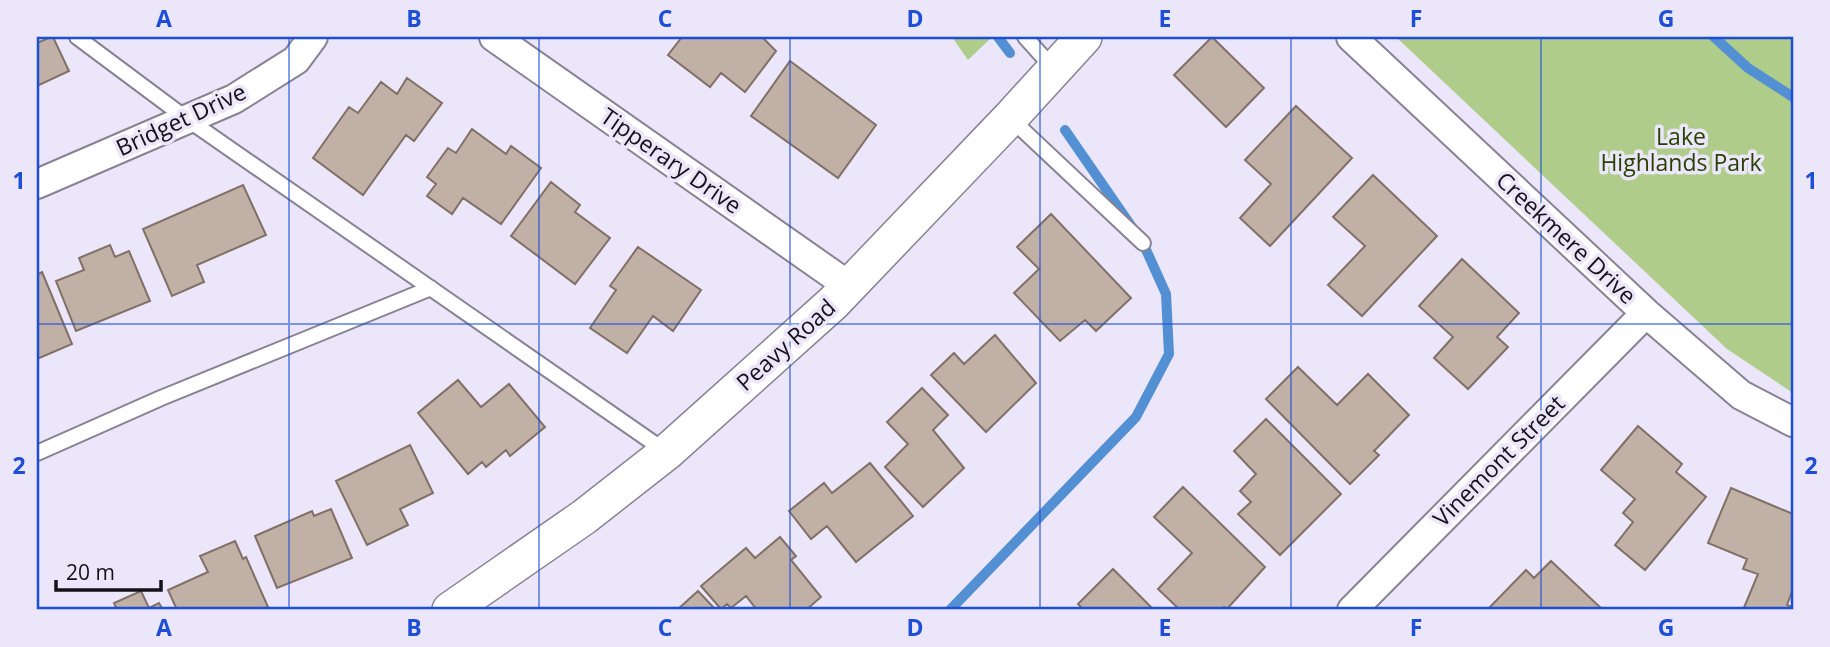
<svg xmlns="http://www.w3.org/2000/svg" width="1830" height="647" font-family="'Open Sans',sans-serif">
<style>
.green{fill:#afcc8a}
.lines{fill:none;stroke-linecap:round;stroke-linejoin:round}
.stream{stroke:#5390d3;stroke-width:10}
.building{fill:#c1b0a5;stroke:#807066;stroke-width:2}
.service-casing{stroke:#878393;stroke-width:18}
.minor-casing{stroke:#878393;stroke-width:32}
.tertiary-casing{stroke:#878393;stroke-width:38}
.service{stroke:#fff;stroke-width:14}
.minor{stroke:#fff;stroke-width:28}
.tertiary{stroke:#fff;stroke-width:35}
.grid{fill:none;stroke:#1d4ed8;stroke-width:2;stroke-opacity:0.55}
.labels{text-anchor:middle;stroke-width:7;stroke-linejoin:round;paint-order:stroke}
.street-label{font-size:23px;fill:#141218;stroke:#ebe6f9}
.park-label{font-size:23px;fill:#2a4000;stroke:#ebe6f9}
.neatline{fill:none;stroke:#1d4ed8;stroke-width:2.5}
.grid-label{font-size:23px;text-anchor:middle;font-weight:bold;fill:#1d4ed8}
</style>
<rect width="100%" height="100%" fill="#ebe6f9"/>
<path class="green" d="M 952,37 L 992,37 L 968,60 Z
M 1396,37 L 1793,37 L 1793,393 L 1727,349 Z"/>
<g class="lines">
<path class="stream" d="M 998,37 L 1010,53
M 1714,37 L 1748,68 L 1793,97
M 950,610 L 1136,417 L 1169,354 L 1166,294 L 1143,243 L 1065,130"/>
</g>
<path class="building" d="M 51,37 L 53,37 L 69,71 L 37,86 L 37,43 Z
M 682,37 L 757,37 L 759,38 L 762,37 L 776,51 L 745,92 L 721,73 L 710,87 L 668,55 Z
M 1212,37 L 1264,88 L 1226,127 L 1174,75 Z
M 790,61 L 876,125 L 838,178 L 751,116 Z
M 407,78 L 442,103 L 414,141 L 406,135 L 363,195 L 313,158 L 349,107 L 358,113 L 381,82 L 397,94 Z
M 1296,106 L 1352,158 L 1270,246 L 1240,218 L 1271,184 L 1245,160 Z
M 472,129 L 506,154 L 511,146 L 541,168 L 501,224 L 463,198 L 452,214 L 427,196 L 436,184 L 427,177 L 448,148 L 456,153 Z
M 1373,175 L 1437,236 L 1362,316 L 1328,285 L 1365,246 L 1333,217 Z
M 551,182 L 580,205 L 575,212 L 610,238 L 575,284 L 511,236 Z
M 243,185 L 266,235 L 197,265 L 204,282 L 172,296 L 143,229 Z
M 1051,214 L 1131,298 L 1096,331 L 1085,320 L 1060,341 L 1014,293 L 1039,269 L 1017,247 Z
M 110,245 L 115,257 L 129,251 L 150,301 L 76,331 L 56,281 L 84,270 L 79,258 Z
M 638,247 L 701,290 L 673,331 L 653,316 L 627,353 L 590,328 L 616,290 L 610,286 Z
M 1462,259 L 1519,313 L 1497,337 L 1508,347 L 1468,389 L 1434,358 L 1453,337 L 1419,306 Z
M 42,272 L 72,344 L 37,359 L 37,275 Z
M 995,335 L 1036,383 L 986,432 L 931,375 L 954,353 L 964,364 Z
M 1298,367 L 1337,405 L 1368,374 L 1409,415 L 1374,451 L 1379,455 L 1350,484 L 1266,399 Z
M 458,380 L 481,407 L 509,384 L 545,427 L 510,456 L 506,450 L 486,467 L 482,462 L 468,474 L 418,413 Z
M 922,388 L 948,415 L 933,430 L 964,468 L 923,507 L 885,467 L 908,444 L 887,422 Z
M 1266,419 L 1341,494 L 1280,555 L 1238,514 L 1251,502 L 1240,491 L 1256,474 L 1234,451 Z
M 1638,426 L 1682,464 L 1676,472 L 1706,497 L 1645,570 L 1615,545 L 1633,522 L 1623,513 L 1635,499 L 1601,470 Z
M 410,445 L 433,493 L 400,509 L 408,525 L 367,545 L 336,481 Z
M 870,463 L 913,516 L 856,562 L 827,526 L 811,539 L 789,511 L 824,483 L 832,493 Z
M 1183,487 L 1265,567 L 1227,609 L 1224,607 L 1221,610 L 1180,610 L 1158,589 L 1192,553 L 1154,517 Z
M 1731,488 L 1793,514 L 1793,589 L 1787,605 L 1792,607 L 1790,610 L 1743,610 L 1758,574 L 1743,569 L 1747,559 L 1708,543 Z
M 331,509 L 352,558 L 277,588 L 255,536 L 312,511 L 314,516 Z
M 780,537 L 796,556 L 791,560 L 821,597 L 806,610 L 757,610 L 746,596 L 731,608 L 727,604 L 721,609 L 701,586 L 746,548 L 755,558 Z
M 235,541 L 243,559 L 246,557 L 268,607 L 260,610 L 177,610 L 168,590 L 208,572 L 200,556 Z
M 1551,561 L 1603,610 L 1488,609 L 1526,570 L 1534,578 Z
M 1113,569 L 1154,610 L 1084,610 L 1078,604 Z
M 141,591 L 149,608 L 159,603 L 163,610 L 117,610 L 114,603 Z
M 698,591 L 716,610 L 677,610 Z"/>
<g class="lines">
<defs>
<path id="service" d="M 77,37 L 187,119 L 665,451
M 1025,37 L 1053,68
M 1011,119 L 1143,243
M 37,453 L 161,398 L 431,288"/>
<path id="minor" d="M 494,37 L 849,286
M 1351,37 L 1646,313 L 1741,395 L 1793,422
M 37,184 L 234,99 L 296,60 L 313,37
M 1352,610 L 1646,313"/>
<path id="tertiary" d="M 450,610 L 584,517 L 667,452 L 833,303 L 1010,118 L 1084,37"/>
</defs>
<use href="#service" class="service-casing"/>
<use href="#minor" class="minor-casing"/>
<use href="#tertiary" class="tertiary-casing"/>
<use href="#service" class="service"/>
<use href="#minor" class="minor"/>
<use href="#tertiary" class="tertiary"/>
</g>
<path class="grid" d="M 289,37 L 289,610M 539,37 L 539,610M 790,37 L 790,610M 1040,37 L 1040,610M 1291,37 L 1291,610M 1541,37 L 1541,610M 37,324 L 1793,324"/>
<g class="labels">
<g class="street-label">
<text transform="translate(181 120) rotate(-25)" y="8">Bridget Drive</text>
<text transform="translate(671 161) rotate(35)" y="8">Tipperary Drive</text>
<text transform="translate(1566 238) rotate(43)" y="8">Creekmere Drive</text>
<text transform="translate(786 345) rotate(-42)" y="8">Peavy Road</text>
<text transform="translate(1499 461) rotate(-45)" y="8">Vinemont Street</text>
</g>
<g class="park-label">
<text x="1681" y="145">Lake<tspan x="1681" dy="26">Highlands Park</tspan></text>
</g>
</g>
<rect width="1830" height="647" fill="none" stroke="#ebe6f9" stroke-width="77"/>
<path d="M56 580v10h105v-10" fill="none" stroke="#141218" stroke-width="3.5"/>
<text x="66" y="580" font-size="21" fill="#141218" stroke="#ebe6f9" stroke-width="5" paint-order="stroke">20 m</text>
<rect x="38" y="38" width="1754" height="570" class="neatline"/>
<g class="grid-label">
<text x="164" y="27">A</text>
<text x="414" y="27">B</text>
<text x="665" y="27">C</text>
<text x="915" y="27">D</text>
<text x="1165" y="27">E</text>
<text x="1416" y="27">F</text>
<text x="1666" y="27">G</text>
<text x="19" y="189">1</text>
<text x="1811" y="189">1</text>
<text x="19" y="474">2</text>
<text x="1811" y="474">2</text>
<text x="164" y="636">A</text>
<text x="414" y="636">B</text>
<text x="665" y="636">C</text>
<text x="915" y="636">D</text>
<text x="1165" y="636">E</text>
<text x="1416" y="636">F</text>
<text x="1666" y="636">G</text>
</g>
</svg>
